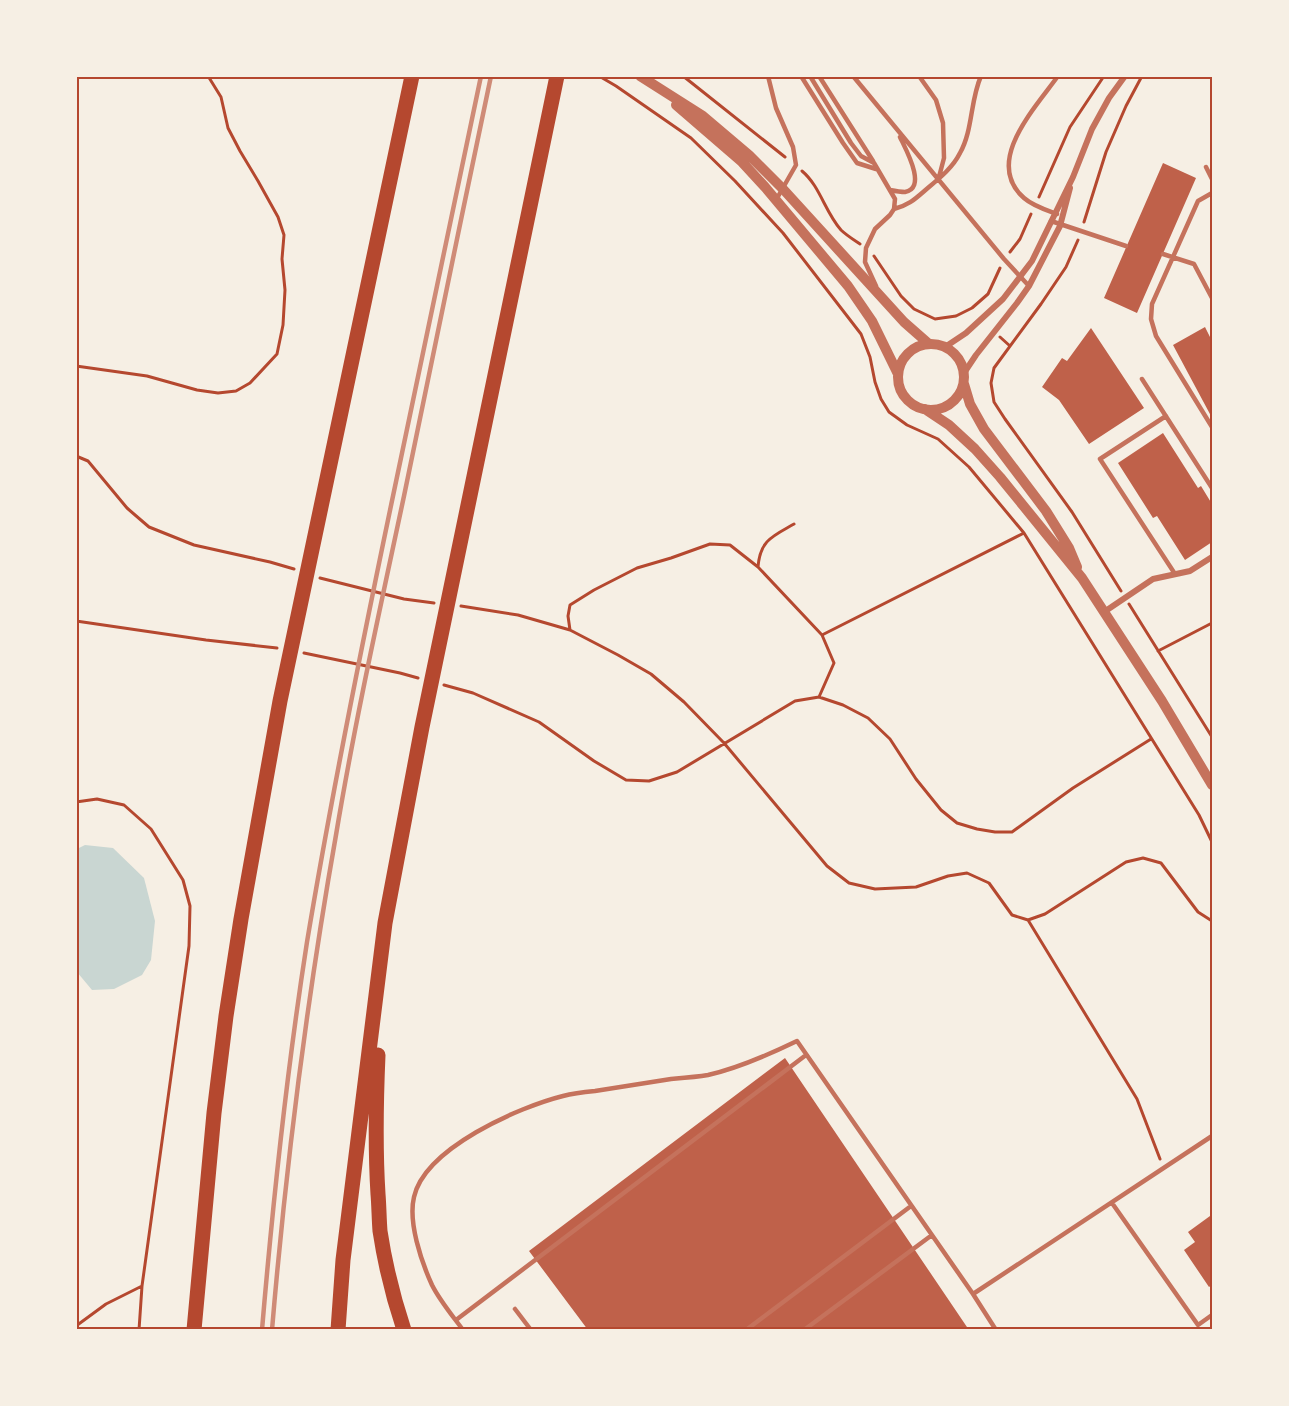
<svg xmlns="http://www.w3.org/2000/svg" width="1289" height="1406" font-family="Figtree,sans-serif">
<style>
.water{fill:#c9d6d2}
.building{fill:#bf614a}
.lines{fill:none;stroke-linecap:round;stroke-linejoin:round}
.path{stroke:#b5482f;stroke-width:3}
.service{stroke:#c5725c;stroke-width:4.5}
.minor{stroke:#c5725c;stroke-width:6}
.tertiary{stroke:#c5725c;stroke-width:10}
.motorway{stroke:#b5482f;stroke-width:15}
.rail{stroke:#cf8b77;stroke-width:4.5}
.neatline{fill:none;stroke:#b5482f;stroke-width:2}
</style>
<rect width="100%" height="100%" fill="#f6efe4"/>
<path class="water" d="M 85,845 L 113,848 L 144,878 L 155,921 L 151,960 L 142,975 L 114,989 L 92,990 L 77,972 L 77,849 Z"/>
<path class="building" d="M 1163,163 L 1196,178 L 1137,313 L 1104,298 Z
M 1205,327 L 1212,341 L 1212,415 L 1211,416 L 1173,345 Z
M 1091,328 L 1144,408 L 1089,444 L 1059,400 L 1042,387 L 1062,358 L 1067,361 Z
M 1163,433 L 1198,488 L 1201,486 L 1212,504 L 1212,542 L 1185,560 L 1157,516 L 1153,518 L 1118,463 Z
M 785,1058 L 969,1330 L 588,1330 L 529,1251 Z
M 1210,1216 L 1212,1219 L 1212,1285 L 1209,1287 L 1184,1250 L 1195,1242 L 1188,1232 Z"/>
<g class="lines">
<path class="path" d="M 599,76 L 616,86 L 691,138 L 735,181 L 783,233 L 861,334 L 870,357 L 875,382 L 881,399 L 889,412 L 907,425 L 938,439 L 969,467 L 1024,533 L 1199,815 L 1212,842
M 683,76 L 785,157
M 802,171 C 820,186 825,212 841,230 C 846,235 854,240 860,244
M 1039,197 L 1070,127 L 1104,76
M 1084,222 L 1106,152 L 1126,106 L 1142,76
M 1078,240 L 1066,267 L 1041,304 L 994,368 L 991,383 L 994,402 L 1005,419 L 1072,512 L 1121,591
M 1010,252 L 1020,239 L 1031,214
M 874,256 L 901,296 L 914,309 L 935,319 L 956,316 L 972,308 L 988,294 L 1000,268
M 1000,337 L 1010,346
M 76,366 L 147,376 L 197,390 L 218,393 L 236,391 L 250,383 L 277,354 L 283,325 L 285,290 L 282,259 L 284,235 L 278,217 L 258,181 L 240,151 L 228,128 L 221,97 L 208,76
M 76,456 L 88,461 L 127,508 L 149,527 L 194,545 L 270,562 L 294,569
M 758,567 C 760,540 773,536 794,524
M 320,578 L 404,599 L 434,603
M 1129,604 L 1212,737
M 461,606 L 518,615 L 570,630 L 618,655 L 651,674 L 684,702 L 724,743 L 827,866 L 849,883 L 875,889 L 916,887 L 948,876 L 967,873 L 989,883 L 1012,915 L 1028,920 L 1045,914 L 1126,862 L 1143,858 L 1161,863 L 1198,912 L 1212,921
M 76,621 L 206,640 L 277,648
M 570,630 L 568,616 L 570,605 L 594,590 L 637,568 L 671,558 L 710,544 L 730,545 L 758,567 L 822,635 L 834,663 L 819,697
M 822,635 L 1024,533
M 1158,651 L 1212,623
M 304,653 L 400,673 L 418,678
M 444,685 L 473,693 L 539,722 L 594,761 L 626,780 L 649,781 L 677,772 L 795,701 L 819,697 L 843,705 L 868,718 L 890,739 L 916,779 L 941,810 L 957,823 L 977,829 L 995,832 L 1012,832 L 1073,788 L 1151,739
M 76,802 L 97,799 L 124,805 L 151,829 L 183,880 L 190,906 L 189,946 L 142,1286 L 139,1330
M 1028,920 L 1137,1099 L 1160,1159
M 76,1326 L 106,1304 L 142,1286"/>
<path class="service" d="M 768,76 L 776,108 L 793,147 L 796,165 L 776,200
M 801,76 L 843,143 L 857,163 L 876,169
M 810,76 L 851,143 L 861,156 L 874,163 L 895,199 L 894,209 L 890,215 L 875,229 L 866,248 L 865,262 L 876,286
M 819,76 L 873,161
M 853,76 L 1004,259 L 1029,286
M 919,76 L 936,100 L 943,123 L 944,158 L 939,177
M 1206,167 L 1212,179
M 890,190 C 895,191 900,192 905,192 C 928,188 905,148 900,137
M 1212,193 L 1198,201 L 1152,304 L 1151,319 L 1156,336 L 1212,427
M 894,209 C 910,205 916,198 929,187 C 941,177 953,167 960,153 C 973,130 970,101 981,76
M 1057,214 C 1046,210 1033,206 1024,198 C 983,162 1035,108 1058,76
M 1051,221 L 1126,246
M 1163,254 L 1194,264 L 1212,298
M 1142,379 L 1212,488
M 1166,416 L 1100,459 L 1175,574
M 1112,1203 L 1198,1325 L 1212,1315
M 973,1294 L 1212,1136
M 515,1309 L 531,1330
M 456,1320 L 806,1055
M 463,1330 C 452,1315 440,1301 432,1285 C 421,1261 408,1222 414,1197 C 425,1148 519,1107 563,1096 C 574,1093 584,1092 595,1091 C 620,1087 646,1083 671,1079 C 683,1078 696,1077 708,1075 C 739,1068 768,1055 797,1041 L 973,1294 L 996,1330
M 746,1330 L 911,1206
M 804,1330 L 932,1235"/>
<path class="minor" d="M 945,347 L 966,333 L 1003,299 L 1032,261 L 1073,177 L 1092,129 L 1109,98 L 1125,76
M 964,373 L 976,355 L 1017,303 L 1029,286 L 1060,226 L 1070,188
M 1104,612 L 1153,579 L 1190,571 L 1212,557"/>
<path class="tertiary" d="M 640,76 L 703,116 L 749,155 L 783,189 L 904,322 L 929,344
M 676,105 L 742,162 L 765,187 L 848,286 L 872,321 L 898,374
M898 377a33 33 0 1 1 66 0a33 33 0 1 1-66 0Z
M 964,384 L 970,404 L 984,429 L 1046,511 L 1069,548 L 1077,567
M 925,409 L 949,425 L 975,449 L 1000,477 L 1082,578 L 1162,701 L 1212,785"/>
<path class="motorway" d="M 378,1055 C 376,1101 375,1147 378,1194 C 379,1206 379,1218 380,1231 C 385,1264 393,1297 404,1330
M 194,1330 L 214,1113 L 226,1016 L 241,919 L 280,701 L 412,76
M 338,1330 L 343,1260 L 385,923 L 422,727 L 557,76"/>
<path class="rail" d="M 262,1330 C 273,1200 287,1070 307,942 C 332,792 362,644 393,496 C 422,356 452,216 481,76
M 272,1330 C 286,1164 307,999 336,835 C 355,721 380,609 404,496 C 432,356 462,216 491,76"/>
</g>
<rect width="1289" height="1406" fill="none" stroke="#f6efe4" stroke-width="156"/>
<rect x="78" y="78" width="1133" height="1250" class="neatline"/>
</svg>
